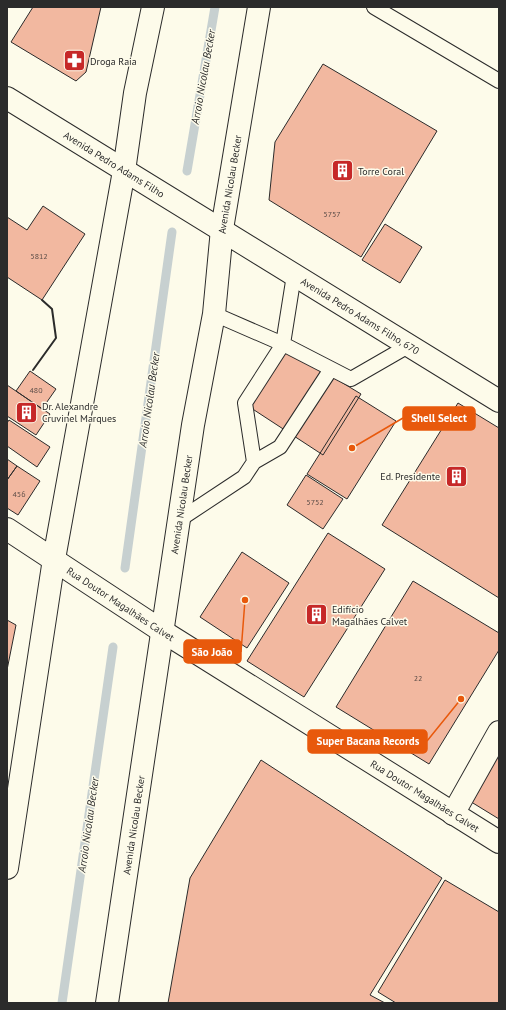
<svg xmlns="http://www.w3.org/2000/svg" width="506" height="1010" font-family="'PT Sans',sans-serif">
<style>
.lines{fill:none;stroke-linecap:round;stroke-linejoin:round}
.stream{stroke:#c7d0d0;stroke-width:9}
.building{fill:#f2b8a0;stroke:#2b2b2b}
.lane-casing{stroke:#2b2b2b;stroke-width:16}
.secondary-casing{stroke:#2b2b2b;stroke-width:24}
.lane{stroke:#fdfbea;stroke-width:14}
.secondary{stroke:#fdfbea;stroke-width:22}
.wall{stroke:#2b2b2b;stroke-width:2}
.labels{text-anchor:middle;stroke-width:3;stroke-linejoin:round;paint-order:stroke}
.number-label{font-size:8px;fill:#5d4e48}
.poi-label{font-size:10px;fill:#2b2b2b;stroke:#fdfbea;text-anchor:start}
.street-label{font-size:10px;fill:#2b2b2b;stroke:#fdfbea}
.water-label{font-size:11px;font-style:italic;fill:#2b2b2b;stroke:#fdfbea}
.leader{fill:none;stroke:#e8590c;stroke-width:1.5}
.callout-dot{fill:#e8590c;stroke:#fdfbea;stroke-width:1.5}
.callout{fill:#e8590c;stroke:#e8590c;stroke-width:1.5}
.callout-label{font-size:11px;text-anchor:middle;font-weight:bold;fill:#fff}
</style>
<rect width="100%" height="100%" fill="#fdfbea"/>
<g class="lines">
<path class="stream" d="M 187,171 L 215,7
M 125,568 L 172,232
M 62,1003 L 113,647"/>
</g>
<path class="building" d="M 33,7 L 101,7 L 86,72 L 76,81 L 11,42 Z
M 323,64 L 437,131 L 361,257 L 269,200 L 275,142 Z
M 43,206 L 85,234 L 42,300 L 7,277 L 7,217 L 27,230 Z
M 385,224 L 422,247 L 400,283 L 362,260 Z
M 285,348 L 361,394 L 323,455 L 248,406 Z
M 30,371 L 56,389 L 42,409 L 16,391 Z
M 7,385 L 50,414 L 36,435 L 7,416 Z
M 356,396 L 396,421 L 347,499 L 307,474 Z
M 458,403 L 499,428 L 499,598 L 382,525 Z
M 9,420 L 50,447 L 37,467 L 7,446 L 7,423 Z
M 7,459 L 17,466 L 7,480 Z
M 17,466 L 40,481 L 18,515 L 7,508 L 7,480 Z
M 306,475 L 343,499 L 323,529 L 287,505 Z
M 328,533 L 385,569 L 304,697 L 247,661 Z
M 242,552 L 289,583 L 247,648 L 200,617 Z
M 413,581 L 499,633 L 499,650 L 429,764 L 336,707 Z
M 7,620 L 16,625 L 7,670 Z
M 499,747 L 499,819 L 468,800 Z
M 261,760 L 442,878 L 370,995 L 385,1003 L 168,1003 L 190,878 Z
M 445,880 L 499,912 L 499,1003 L 396,1003 L 378,992 Z"/>
<g class="lines">
<defs>
<path id="lane" d="M 374,7 L 499,81
M 214,314 L 283,344 L 351,379 L 410,345
M 254,462 L 280,447 L 331,369
M 179,520 L 244,477 L 254,462 L 245,403 L 283,344 L 294,275"/>
<g id="secondary">
<path id="s1" d="M 7,98 L 499,401"/>
<path id="s2" d="M 7,529 L 162,631 L 499,842"/>
<path d="M 453,814 L 499,732"/>
<path d="M 7,868 L 54,559 L 124,171 L 135,93 L 153,7"/>
<path id="s3" d="M 107,1003 L 193,425 L 214,314 L 222,229 L 259,7"/>
</g>
</defs>
<use href="#lane" class="lane-casing"/>
<use href="#secondary" class="secondary-casing"/>
<use href="#lane" class="lane"/>
<use href="#secondary" class="secondary"/>
<path class="wall" d="M 33,370 L 56,338 L 52,309 L 42,300"/>
</g>
<defs>
<symbol id="pharmacy-square" viewBox="-11 -11 22 22"><rect x="-9" y="-9" width="18" height="18" rx="4" fill="#c62828" stroke="#fdfbea"/><path d="M-2-6h4v4h4v4h-4v4h-4v-4h-4v-4h4Z" fill="#fff"/></symbol>
<symbol id="building-square" viewBox="-11 -11 22 22"><rect x="-9" y="-9" width="18" height="18" rx="4" fill="#c62828" stroke="#fdfbea"/><path d="M-4-6H4V6H1V3H-1V6H-4ZM-2.5-4.3h1.7v1.8h-1.7ZM.8-4.3h1.7v1.8H.8ZM-2.5-1h1.7V.8h-1.7ZM.8-1h1.7V.8H.8Z" fill="#fff"/></symbol>
</defs>
<g fill-rule="evenodd">
<use href="#pharmacy-square" x="62" y="48" width="25" height="25"/>
<use href="#building-square" x="330" y="158" width="25" height="25"/>
<use href="#building-square" x="14" y="400" width="25" height="25"/>
<use href="#building-square" x="444" y="464" width="25" height="25"/>
<use href="#building-square" x="304" y="602" width="25" height="25"/>
</g>
<g class="labels">
<g class="number-label">
<text x="332" y="217">5757</text>
<text x="39" y="259">5812</text>
<text x="36" y="393">480</text>
<text x="19" y="497">456</text>
<text x="315" y="505">5752</text>
<text x="418" y="681">22</text>
</g>
<g class="poi-label">
<text x="90" y="65">Droga Raia</text>
<text x="358" y="175">Torre Coral</text>
<text x="42" y="410">Dr. Alexandre<tspan x="42" dy="12">Cruvinel Marques</tspan></text>
<text x="440" y="480" text-anchor="end">Ed. Presidente</text>
<text x="332" y="613">Edifício<tspan x="332" dy="12">Magalhães Calvet</tspan></text>
</g>
<g class="street-label">
<text dy="4" stroke="none"><textPath href="#s1" startOffset="126">Avenida Pedro Adams Filho</textPath></text>
<text dy="4" stroke="none"><textPath href="#s3" startOffset="828">Avenida Nicolau Becker</textPath></text>
<text dy="4" stroke="none"><textPath href="#s1" startOffset="415">Avenida Pedro Adams Filho, 670</textPath></text>
<text dy="4" stroke="none"><textPath href="#s3" startOffset="504">Avenida Nicolau Becker</textPath></text>
<text dy="4" stroke="none"><textPath href="#s2" startOffset="136">Rua Doutor Magalhães Calvet</textPath></text>
<text dy="4" stroke="none"><textPath href="#s2" startOffset="496">Rua Doutor Magalhães Calvet</textPath></text>
<text dy="4" stroke="none"><textPath href="#s3" startOffset="180">Avenida Nicolau Becker</textPath></text>
</g>
<g class="water-label">
<text transform="translate(203 77) rotate(-80)" y="4">Arroio Nicolau Becker</text>
<text transform="translate(149 400) rotate(-82)" y="4">Arroio Nicolau Becker</text>
<text transform="translate(88 825) rotate(-82)" y="4">Arroio Nicolau Becker</text>
</g>
</g>
<path class="leader" d="M352 448L403 418M245 600L241 652M461 699L427 741"/>
<g class="callout-dot">
<circle cx="352" cy="448" r="4"/>
<circle cx="245" cy="600" r="4"/>
<circle cx="461" cy="699" r="4"/>
</g>
<g class="callout">
<rect x="403" y="407" width="72" height="23" rx="4"/>
<rect x="184" y="640" width="57" height="23" rx="4"/>
<rect x="308" y="730" width="119" height="23" rx="4"/>
</g>
<g class="callout-label">
<text x="439" y="422">Shell Select</text>
<text x="212" y="656">São João</text>
<text x="368" y="745">Super Bacana Records</text>
</g>
<rect width="506" height="1010" fill="none" stroke="#2b2b2b" stroke-width="16"/>
</svg>
